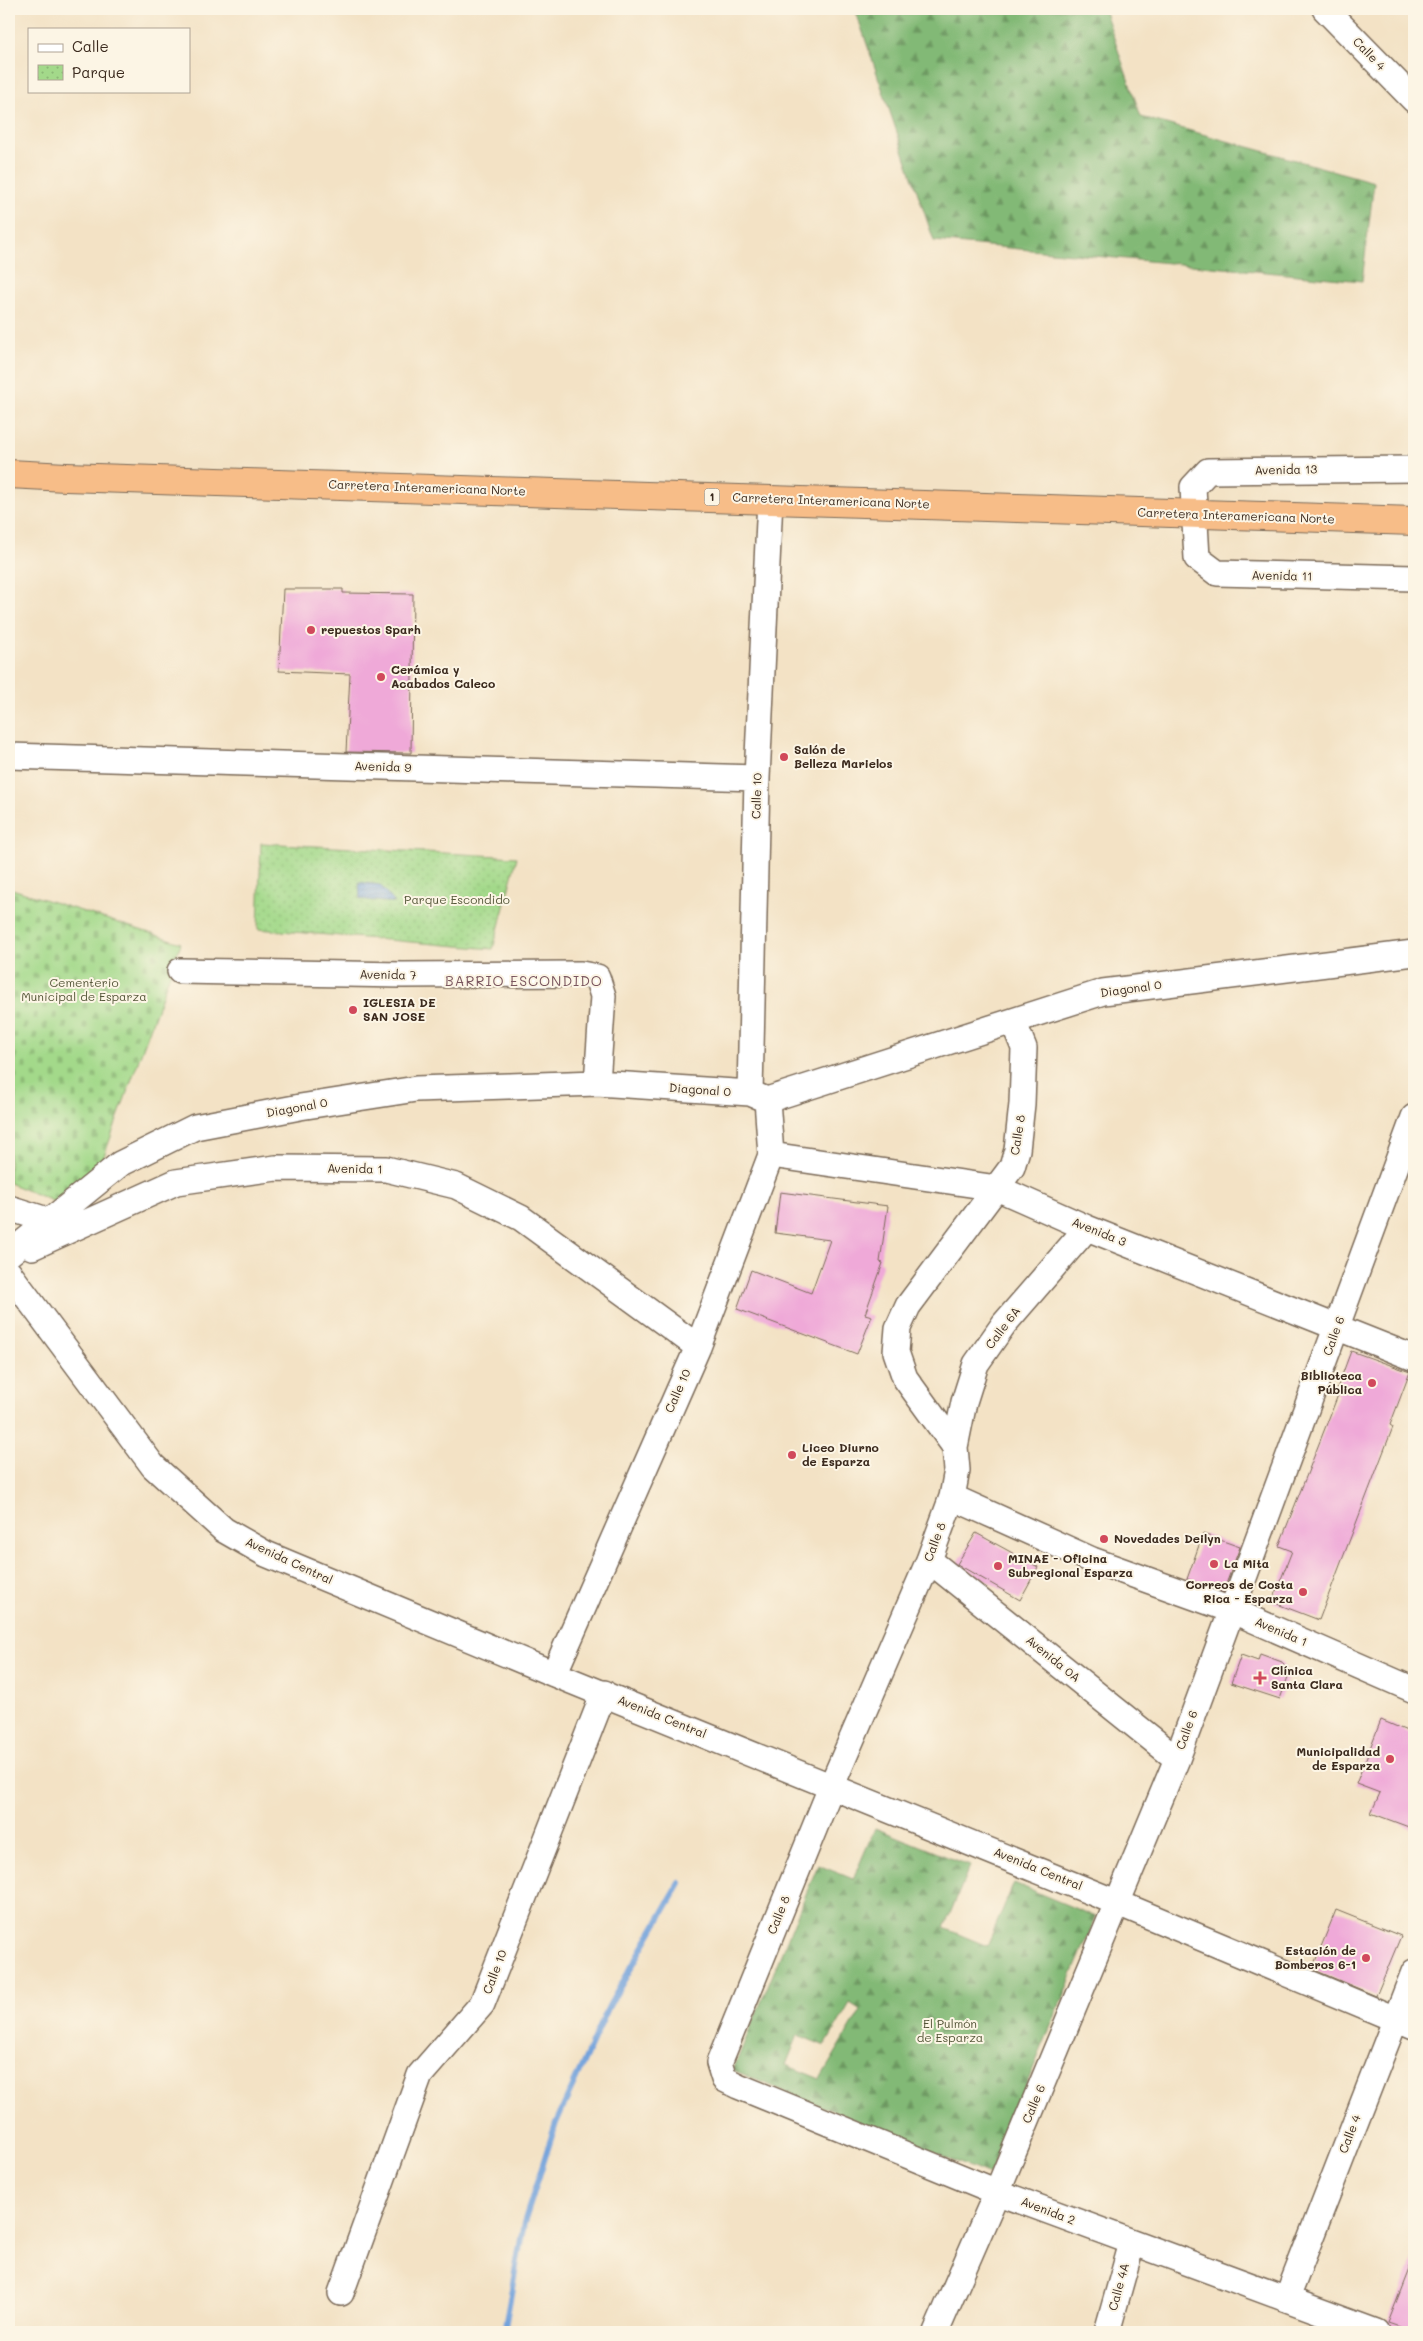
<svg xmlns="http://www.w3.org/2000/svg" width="1423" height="2341" font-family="Mali,sans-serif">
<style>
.forest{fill:url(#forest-firs);stroke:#5e724a;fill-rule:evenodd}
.cemetery{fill:url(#cemetery-stones);stroke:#6f8254}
.park{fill:url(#park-dots);stroke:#6f8254}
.water{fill:url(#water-rules);stroke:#56667c}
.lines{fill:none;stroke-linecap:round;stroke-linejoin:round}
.stream{stroke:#72a2db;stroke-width:6}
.building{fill:#efa9d8}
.minor-casing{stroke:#7b6a58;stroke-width:28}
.trunk-casing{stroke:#7b6a58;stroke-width:30}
.minor{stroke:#fff;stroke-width:25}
.trunk{stroke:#f7bd88;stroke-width:28}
.poi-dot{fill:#d1495b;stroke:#fcf5e5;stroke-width:2}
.labels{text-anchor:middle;stroke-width:4;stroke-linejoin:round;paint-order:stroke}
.shield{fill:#fcf5e5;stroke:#75675a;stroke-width:1}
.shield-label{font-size:11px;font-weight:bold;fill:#3b2a1e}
.street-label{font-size:12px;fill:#3b2a1e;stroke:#fcf5e5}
.poi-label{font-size:12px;font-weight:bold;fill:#3b2a1e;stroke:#fcf5e5;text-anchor:start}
.park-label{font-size:12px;fill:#555639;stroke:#fcf5e5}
.neighbourhood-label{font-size:14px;letter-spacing:1px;fill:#7a565f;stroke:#fcf5e5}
</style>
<defs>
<pattern id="forest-firs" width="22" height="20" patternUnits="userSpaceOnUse" patternTransform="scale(1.25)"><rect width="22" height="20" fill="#82b976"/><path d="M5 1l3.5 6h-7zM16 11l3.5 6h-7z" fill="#6c9760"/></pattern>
<pattern id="cemetery-stones" width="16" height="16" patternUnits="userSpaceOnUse" patternTransform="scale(1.25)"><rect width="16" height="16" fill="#a3d98a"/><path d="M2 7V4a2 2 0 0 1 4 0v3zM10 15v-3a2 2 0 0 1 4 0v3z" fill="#8dba77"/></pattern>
<pattern id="park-dots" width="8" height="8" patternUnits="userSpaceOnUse" patternTransform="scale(1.25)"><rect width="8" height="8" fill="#a3d98a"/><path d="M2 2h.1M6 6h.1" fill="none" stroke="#8dba77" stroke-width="1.8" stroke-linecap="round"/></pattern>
<pattern id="water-rules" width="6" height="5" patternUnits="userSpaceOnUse" patternTransform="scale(1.25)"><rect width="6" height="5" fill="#72a2db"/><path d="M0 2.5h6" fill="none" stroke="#5f84b1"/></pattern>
</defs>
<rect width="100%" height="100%" fill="#fcf5e5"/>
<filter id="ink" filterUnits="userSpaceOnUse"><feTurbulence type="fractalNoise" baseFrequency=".02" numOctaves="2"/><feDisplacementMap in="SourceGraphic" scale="10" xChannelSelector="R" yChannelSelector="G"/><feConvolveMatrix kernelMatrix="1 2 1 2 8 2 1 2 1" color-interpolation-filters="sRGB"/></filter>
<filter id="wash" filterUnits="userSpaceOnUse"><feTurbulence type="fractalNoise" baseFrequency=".0096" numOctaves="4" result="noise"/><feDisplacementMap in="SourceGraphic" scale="20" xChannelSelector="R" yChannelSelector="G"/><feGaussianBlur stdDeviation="1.12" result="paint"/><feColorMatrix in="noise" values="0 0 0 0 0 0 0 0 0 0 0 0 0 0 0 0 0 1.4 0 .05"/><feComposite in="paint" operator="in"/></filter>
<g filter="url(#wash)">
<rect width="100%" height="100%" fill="#f3e2c5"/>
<path class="forest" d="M 855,9 L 1104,9 L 1141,117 L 1374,182 L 1362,281 L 934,241 Z
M 875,1828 L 970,1866 L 944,1928 L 987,1946 L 1014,1883 L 1096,1917 L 989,2175 L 733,2070 L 818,1865 L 853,1879 ZM 850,2003 L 861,2010 L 820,2079 L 786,2065 L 798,2035 L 825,2046 Z"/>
<path class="cemetery" d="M 9,888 L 181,943 L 100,1167 L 55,1202 L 9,1183 Z"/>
<path class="park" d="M 261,843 L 517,857 L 493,949 L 258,929 Z"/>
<path class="water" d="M 359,882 L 380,885 L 395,903 L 360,899 Z"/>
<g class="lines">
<path class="stream" d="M 504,2332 L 524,2223 L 556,2123 L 609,2006 L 680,1883"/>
</g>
<g id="blocks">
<path class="building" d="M 283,589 L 343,589 L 343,593 L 413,594 L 411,753 L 346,752 L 350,674 L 279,671 Z
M 780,1192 L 888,1206 L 880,1262 L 883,1263 L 865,1314 L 872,1316 L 857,1354 L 737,1309 L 751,1270 L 811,1293 L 830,1240 L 775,1233 Z
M 1351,1351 L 1410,1372 L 1390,1425 L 1393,1427 L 1319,1620 L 1272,1602 L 1292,1551 L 1279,1546 L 1338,1395 L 1335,1394 Z
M 976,1533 L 1038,1567 L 1020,1600 L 957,1564 Z
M 1203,1534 L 1240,1547 L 1223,1592 L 1187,1579 Z
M 1260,1654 L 1282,1662 L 1289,1674 L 1280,1699 L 1231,1683 L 1241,1655 L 1258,1661 Z
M 1381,1720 L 1414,1734 L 1414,1829 L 1371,1813 L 1380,1793 L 1356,1784 Z
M 1336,1910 L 1401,1936 L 1376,1996 L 1312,1969 Z
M 1413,2259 L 1414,2259 L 1414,2332 L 1388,2323 Z"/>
</g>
</g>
<g filter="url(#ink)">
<use href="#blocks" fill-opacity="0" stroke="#7b6a58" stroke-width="1"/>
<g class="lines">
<defs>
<path id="minor" d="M 1325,9 L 1414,100
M 1414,469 L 1208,471 L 1193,487 L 1197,558 L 1217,573 L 1414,578
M 9,756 L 757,778
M 180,971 L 402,975 L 581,974 L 597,977 L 603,996 L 597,1083
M 1013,1021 L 1024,1048 L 1022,1104 L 1017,1150 L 1012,1167 L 908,1306 L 898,1328 L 896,1352 L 905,1378 L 955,1447 L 957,1470 L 952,1497 L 929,1560 L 832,1785 L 719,2063 L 724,2079 L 738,2086 L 997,2192 L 1376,2332
M 750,1093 L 757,778 L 770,499
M 771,1155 L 997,1188 L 1087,1228 L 1414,1358
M 9,1208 L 50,1221
M 32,1247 L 176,1182 L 276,1168 L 386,1169 L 456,1186 L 521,1218 L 698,1347
M 9,1254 L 120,1164 L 195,1127 L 300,1107 L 416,1089 L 597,1083 L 750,1093 L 767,1100 L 1103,992 L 1414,953
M 9,1273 L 153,1466 L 224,1530 L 266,1554 L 554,1674 L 1118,1903 L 1414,2027
M 955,1447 L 964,1402 L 976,1364 L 1004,1324 L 1087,1228
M 952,1497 L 1092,1560 L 1231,1610 L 1414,1690
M 929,1560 L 1177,1759
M 554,1674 L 698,1347 L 771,1155 L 767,1100
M 341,2293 L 420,2075 L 482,2004 L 604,1693
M 1287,2298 L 1414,1972
M 936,2332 L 997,2192 L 1177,1759 L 1414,1117
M 1107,2332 L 1132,2243"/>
<path id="trunk" d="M 9,474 L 66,477 L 1414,521"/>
</defs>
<use href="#minor" class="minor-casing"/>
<use href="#trunk" class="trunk-casing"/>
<use href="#minor" class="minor"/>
<use href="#trunk" class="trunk"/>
</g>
</g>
<g class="poi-dot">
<circle cx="311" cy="630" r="5"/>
<circle cx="381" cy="677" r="5"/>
<circle cx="784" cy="757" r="5"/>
<circle cx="353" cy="1010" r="5"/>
<circle cx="1372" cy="1383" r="5"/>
<circle cx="792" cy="1455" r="5"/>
<circle cx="1104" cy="1539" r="5"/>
<circle cx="1214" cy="1564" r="5"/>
<circle cx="998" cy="1566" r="5"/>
<circle cx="1303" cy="1592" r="5"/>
<path d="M1257.5 1670.5h5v5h5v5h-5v5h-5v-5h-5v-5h5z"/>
<circle cx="1390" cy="1759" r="5"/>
<circle cx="1366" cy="1958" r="5"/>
</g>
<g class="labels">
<rect class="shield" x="704.5" y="488.5" width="15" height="17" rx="4"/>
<g class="shield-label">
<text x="712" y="501">1</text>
</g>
<g class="street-label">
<text transform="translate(1369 54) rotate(46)" y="4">Calle 4</text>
<text transform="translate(1286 470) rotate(-1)" y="4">Avenida 13</text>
<text transform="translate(427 488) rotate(2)" y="4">Carretera Interamericana Norte</text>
<text transform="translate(831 501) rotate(2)" y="4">Carretera Interamericana Norte</text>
<text transform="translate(1236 516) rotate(2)" y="4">Carretera Interamericana Norte</text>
<text transform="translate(1282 576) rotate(1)" y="4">Avenida 11</text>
<text transform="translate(383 767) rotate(2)" y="4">Avenida 9</text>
<text transform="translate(757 796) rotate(-88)" y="4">Calle 10</text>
<text transform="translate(388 975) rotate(1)" y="4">Avenida 7</text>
<text transform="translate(1131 989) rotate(-8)" y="4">Diagonal 0</text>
<text transform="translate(700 1090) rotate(4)" y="4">Diagonal 0</text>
<text transform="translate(297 1108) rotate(-10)" y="4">Diagonal 0</text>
<text transform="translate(1018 1135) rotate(-81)" y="4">Calle 8</text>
<text transform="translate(355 1169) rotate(1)" y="4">Avenida 1</text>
<text transform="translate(1099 1232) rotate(22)" y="4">Avenida 3</text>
<text transform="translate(1003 1328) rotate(-53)" y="4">Calle 6A</text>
<text transform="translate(1334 1336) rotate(-70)" y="4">Calle 6</text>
<text transform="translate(678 1391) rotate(-66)" y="4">Calle 10</text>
<text transform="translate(935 1542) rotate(-69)" y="4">Calle 8</text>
<text transform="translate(289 1561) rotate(25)" y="4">Avenida Central</text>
<text transform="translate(1281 1632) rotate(23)" y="4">Avenida 1</text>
<text transform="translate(1053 1659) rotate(39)" y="4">Avenida 0A</text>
<text transform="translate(662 1717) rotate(22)" y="4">Avenida Central</text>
<text transform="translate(1187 1730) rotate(-70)" y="4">Calle 6</text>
<text transform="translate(1038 1869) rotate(22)" y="4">Avenida Central</text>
<text transform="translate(779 1915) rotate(-68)" y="4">Calle 8</text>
<text transform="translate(495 1972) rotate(-69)" y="4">Calle 10</text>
<text transform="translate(1034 2104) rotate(-67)" y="4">Calle 6</text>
<text transform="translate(1350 2134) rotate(-69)" y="4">Calle 4</text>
<text transform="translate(1048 2211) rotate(21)" y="4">Avenida 2</text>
<text transform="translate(1119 2287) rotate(-75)" y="4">Calle 4A</text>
</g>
<g class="poi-label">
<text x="321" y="634">repuestos Sparh</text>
<text x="391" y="674">Cerámica y<tspan x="391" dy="14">Acabados Caleco</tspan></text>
<text x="794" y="754">Salón de<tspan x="794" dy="14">Belleza Marielos</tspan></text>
<text x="363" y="1007">IGLESIA DE<tspan x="363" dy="14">SAN JOSE</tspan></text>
<text x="1362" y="1380" text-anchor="end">Biblioteca<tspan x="1362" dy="14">Pública</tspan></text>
<text x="802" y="1452">Liceo Diurno<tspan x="802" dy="14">de Esparza</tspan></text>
<text x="1114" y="1543">Novedades Deilyn</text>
<text x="1008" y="1563">MINAE - Oficina<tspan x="1008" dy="14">Subregional Esparza</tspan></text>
<text x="1224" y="1568">La Mita</text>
<text x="1293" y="1589" text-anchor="end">Correos de Costa<tspan x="1293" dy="14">Rica - Esparza</tspan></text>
<text x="1271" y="1675">Clínica<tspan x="1271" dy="14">Santa Clara</tspan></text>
<text x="1380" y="1756" text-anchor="end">Municipalidad<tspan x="1380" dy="14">de Esparza</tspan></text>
<text x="1356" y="1955" text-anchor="end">Estación de<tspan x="1356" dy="14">Bomberos 6-1</tspan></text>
</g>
<g class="park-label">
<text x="457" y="904">Parque Escondido</text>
<text x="84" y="987">Cementerio<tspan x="84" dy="14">Municipal de Esparza</tspan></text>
<text x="950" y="2028">El Pulmón<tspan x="950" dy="14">de Esparza</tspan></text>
</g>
<g class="neighbourhood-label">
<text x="524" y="986">BARRIO ESCONDIDO</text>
</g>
</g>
<rect width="1423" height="2341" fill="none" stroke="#fcf5e5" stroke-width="30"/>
<rect x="28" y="28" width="162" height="65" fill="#fcf5e5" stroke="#afa495"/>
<rect x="38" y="44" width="25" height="8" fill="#ffffff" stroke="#afa495"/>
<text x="72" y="52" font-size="15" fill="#3b2a1e">Calle</text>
<rect x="38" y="65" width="25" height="15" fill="url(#park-dots)" stroke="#afa495"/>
<text x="72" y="78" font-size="15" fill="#3b2a1e">Parque</text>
</svg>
